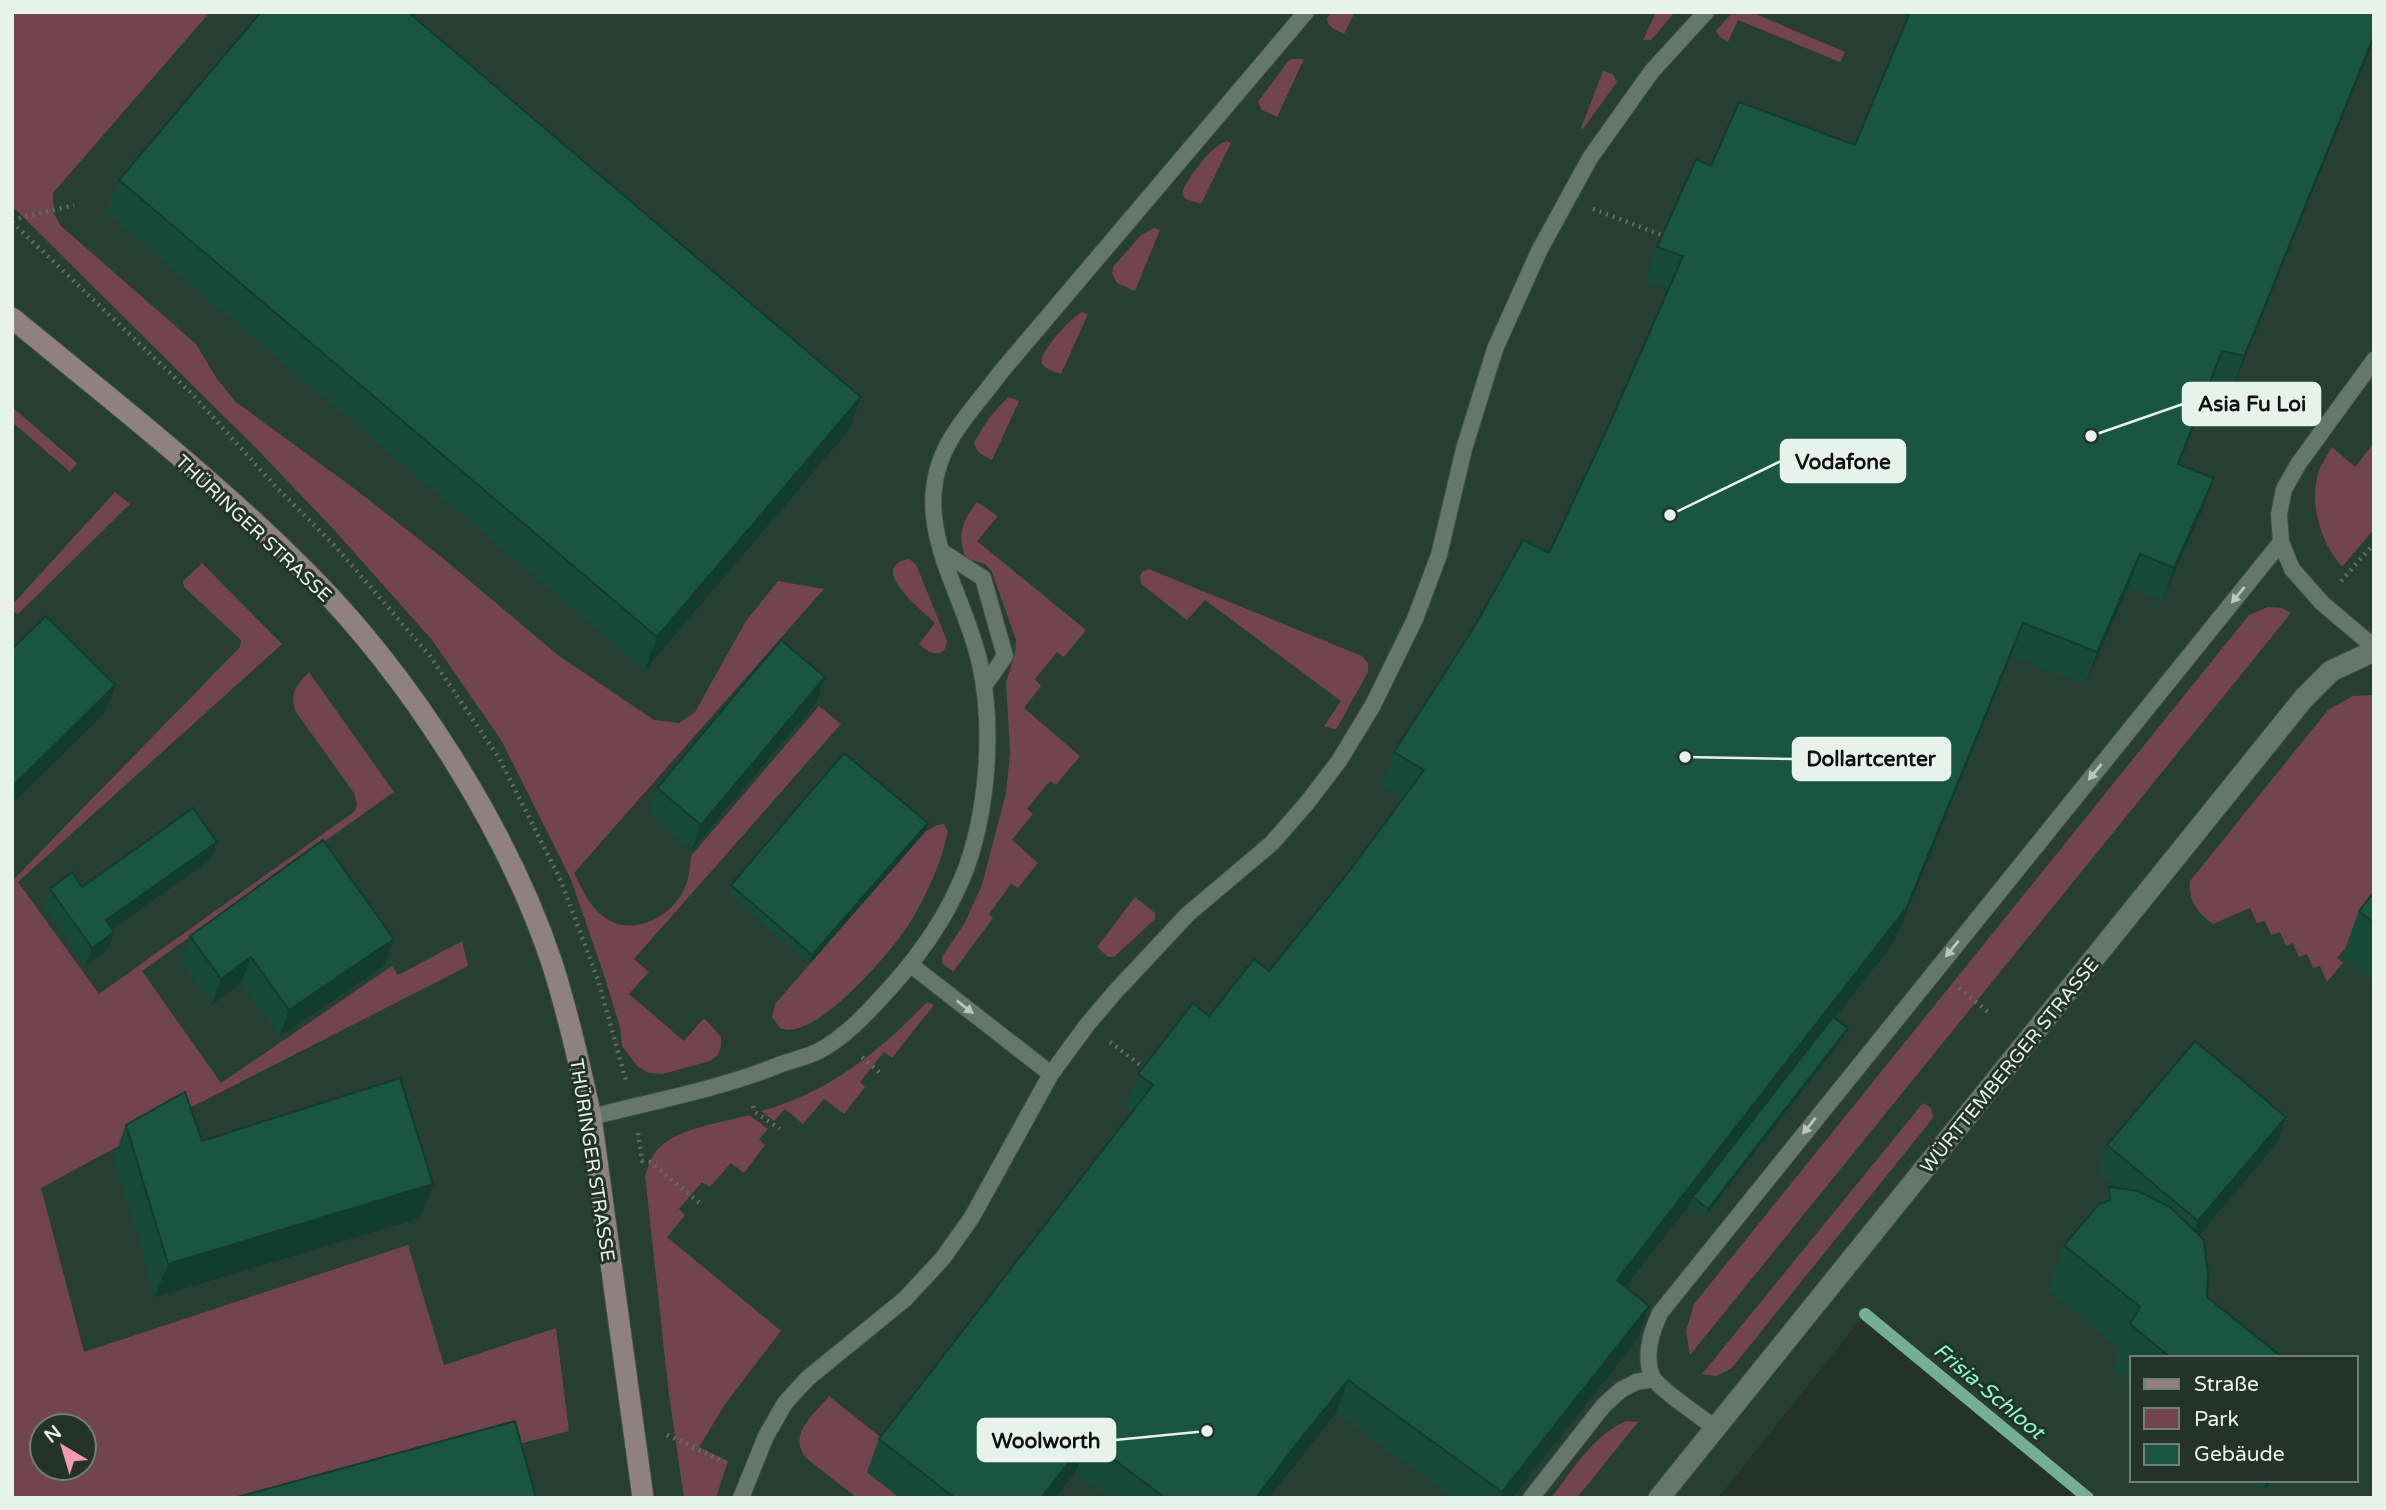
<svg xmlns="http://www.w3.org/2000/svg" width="2386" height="1510" font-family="'Varela Round',sans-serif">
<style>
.built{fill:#263e34;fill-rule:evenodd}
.green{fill:#71444f;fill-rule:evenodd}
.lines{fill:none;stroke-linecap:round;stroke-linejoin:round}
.stream{stroke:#75ae98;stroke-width:12}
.lane-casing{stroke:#414f49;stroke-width:18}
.street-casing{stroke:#414f49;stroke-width:23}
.secondary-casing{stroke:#414f49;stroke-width:23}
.path{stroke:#5f6d67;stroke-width:4.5;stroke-dasharray:2 5;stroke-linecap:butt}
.lane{stroke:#64766e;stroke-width:16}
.street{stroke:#64766e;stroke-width:21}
.secondary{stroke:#8f8081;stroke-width:21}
.wall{fill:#164938}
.shaded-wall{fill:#123c2e}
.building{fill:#195541;stroke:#123c2e;stroke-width:2}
.oneway{fill:#bac7c1}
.labels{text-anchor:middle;stroke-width:6;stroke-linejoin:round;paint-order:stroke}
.street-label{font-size:19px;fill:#e8f2ed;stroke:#23332c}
.water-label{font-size:21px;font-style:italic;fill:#8bf9cf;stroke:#23332c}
.leader{fill:none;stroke:#e8f2ed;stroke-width:2.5}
.callout-dot{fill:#e8f2ed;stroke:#23332c;stroke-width:2.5}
.callout{fill:#e8f2ed;stroke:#e8f2ed;stroke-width:2.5}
.callout-label{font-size:21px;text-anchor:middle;font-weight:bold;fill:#111}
</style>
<rect width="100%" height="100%" fill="#23332c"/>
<path class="built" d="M 12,12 L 2374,12 L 2374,1498 L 2088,1498 L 1865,1314 L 1718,1498 L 12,1498 ZM 2132,1358 L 2356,1358 L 2356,1480 L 2132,1480 ZM 42,1426 L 84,1426 L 84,1468 L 42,1468 Z"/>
<path class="green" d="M 12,12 L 210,12 L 53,193 L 54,214 L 61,226 L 196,344 L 217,379 L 236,402 L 355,489 L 439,555 L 559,656 L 654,720 L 679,723 L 695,712 L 746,621 L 778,581 L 824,589 L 574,873 C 582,889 589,906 604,917 C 631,937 668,919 682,893 C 689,882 690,869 691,856 L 819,706 L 841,724 L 634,959 L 649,972 L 629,994 L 684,1041 L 704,1018 L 721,1037 L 721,1046 L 718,1055 L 710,1061 L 663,1074 L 649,1073 L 637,1066 L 622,1046 L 620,1027 L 603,972 L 570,877 L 501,740 L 432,640 L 336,532 L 258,450 L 12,206 Z
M 1332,12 L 1355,12 L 1344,34 C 1336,30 1328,28 1327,18 Z
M 1656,12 L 1675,12 L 1651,40 L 1643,40 Z
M 1733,12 L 1751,12 L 1845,52 L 1840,62 L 1738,20 L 1728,42 L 1720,37 L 1716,31 Z
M 1291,59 L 1304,59 L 1277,117 L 1262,110 L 1258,102 L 1286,64 Z
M 1603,71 L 1613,74 L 1617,82 L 1583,129 L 1581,128 Z
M 1227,141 L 1231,143 L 1201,204 L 1186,199 L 1182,194 C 1185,180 1214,143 1227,141 Z
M 1154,228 L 1160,230 L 1135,291 L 1117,283 L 1112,274 L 1113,267 L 1141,235 Z
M 1082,312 L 1088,314 L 1061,374 C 1055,372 1044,369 1042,363 C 1039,351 1073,316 1082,312 Z
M 1008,397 L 1019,401 L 992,460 C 983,455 976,453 974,442 L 989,418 Z
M 12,407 L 77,463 L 70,472 L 12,422 Z
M 2374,443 L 2374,529 L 2342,567 C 2322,544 2310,508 2317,478 C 2319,467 2326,457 2332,447 L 2355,467 Z
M 115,492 L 130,504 L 18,614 L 12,611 L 12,605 Z
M 977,502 L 998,516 L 977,541 L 1086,630 L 1064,657 L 1057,652 L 1035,679 L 1041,686 L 1024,708 L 1080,756 L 1056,785 L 1050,781 L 1027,809 L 1033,814 L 1012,840 L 1038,863 L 1018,888 L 1011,884 L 989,914 L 993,918 L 953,972 L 942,963 L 942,957 L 964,924 L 982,885 L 1006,793 L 1010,753 L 1006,682 L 1015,654 L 1016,640 L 992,572 L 985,564 L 965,558 C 958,533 961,522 977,502 Z
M 909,559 L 916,564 L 947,641 C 945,660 929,654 919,644 L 935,623 C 924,612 865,567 909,559 Z
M 202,563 L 282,644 L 18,882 L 99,994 L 355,811 L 357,804 L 354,793 L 296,712 C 289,695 296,684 309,672 L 394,792 L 142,971 L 221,1083 L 392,966 L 398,975 L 462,941 L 468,966 L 174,1116 L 41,1188 L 84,1352 L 408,1245 L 444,1365 L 556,1328 L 569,1431 L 313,1498 L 12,1498 L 12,881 L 240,647 L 241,640 L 184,587 L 183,581 ZM 42,1426 L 84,1426 L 84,1468 L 42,1468 Z
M 1149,569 L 1362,656 L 1368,663 L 1368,672 L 1337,728 L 1334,729 L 1324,726 L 1341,701 L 1205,600 L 1187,620 L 1141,584 L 1140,576 L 1143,571 Z
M 2268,607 L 2282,608 L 2291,613 L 1690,1355 L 1686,1331 L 1694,1304 L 2249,615 Z
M 2374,695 L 2374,914 L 2337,958 L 2343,963 L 2327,982 L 2320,966 L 2313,968 L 2307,954 L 2299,957 L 2293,943 L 2286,946 L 2280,932 L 2271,935 L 2265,921 L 2257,923 L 2250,908 L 2213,924 C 2198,913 2188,901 2190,881 L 2328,710 L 2353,696 Z
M 944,824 L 948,831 C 942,861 929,889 914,916 C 898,945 815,1044 780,1028 L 772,1017 L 775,1004 L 925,832 L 937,825 Z
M 1135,897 L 1155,913 L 1155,919 L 1114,957 L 1108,957 L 1097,947 Z
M 927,1002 L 934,1005 L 892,1058 L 884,1052 L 860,1082 L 865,1087 L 844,1114 L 824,1099 L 803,1124 L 785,1109 L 774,1121 L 761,1111 C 828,1093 880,1051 927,1002 Z
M 1923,1103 L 1931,1108 L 1933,1118 L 1731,1369 L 1716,1376 L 1702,1374 Z
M 749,1115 L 768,1129 L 759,1139 L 765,1145 L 744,1173 L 731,1163 L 710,1187 L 702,1182 L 679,1209 L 685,1215 L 667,1237 L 781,1331 L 726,1403 L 699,1447 L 728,1461 L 716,1498 L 684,1498 L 669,1395 L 645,1176 C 649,1165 652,1154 660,1147 C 680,1128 723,1122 749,1115 Z
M 829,1396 L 889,1444 L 867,1472 L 900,1498 L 857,1498 L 806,1458 C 787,1434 814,1415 829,1396 Z
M 1626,1421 L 1638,1422 L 1577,1498 L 1551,1498 C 1573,1470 1593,1435 1626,1421 Z"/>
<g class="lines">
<path class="stream" d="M 1865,1314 L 2088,1498"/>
<defs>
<path id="lane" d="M 2374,360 L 2299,463 L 2284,489 L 2279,514 L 2281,542 L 2292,569 L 2322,603 L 2374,647
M 941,551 L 983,578 L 1005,656 L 984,686
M 911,965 L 1051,1074
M 591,1117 C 654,1101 719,1089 779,1065 C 792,1060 807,1057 819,1051 C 848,1035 868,1012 890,988 C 916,959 939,928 956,892 C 987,829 995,732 980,664 C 963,586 903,517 952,437 C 966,414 985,394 1000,373 L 1306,12
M 1715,1428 C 1704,1419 1656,1387 1652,1376 C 1644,1356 1651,1332 1660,1313 L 2281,542
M 741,1498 L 766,1436 L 785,1403 L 808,1378 L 905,1299 L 943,1258 L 972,1217 L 1051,1074 L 1087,1025 L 1115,992 L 1188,914 L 1272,843 L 1307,803 L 1339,761 L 1373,705 L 1415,619 L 1439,555 L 1464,449 L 1495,349 L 1539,251 L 1590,158 L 1652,71 L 1706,12
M 1531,1498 L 1604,1405 L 1621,1390 L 1636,1382 L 1653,1379"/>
<path id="street" d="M 1659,1498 L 2304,698 L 2331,671 L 2374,651"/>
<path id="secondary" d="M 12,318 C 113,401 217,482 309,575 C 410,677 506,826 552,963 C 568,1013 580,1066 591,1117 L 643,1498"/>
</defs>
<use href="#lane" class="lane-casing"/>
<use href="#street" class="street-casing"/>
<use href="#secondary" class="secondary-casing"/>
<path class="path" d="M 1593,209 L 1664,236
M 12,220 L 74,205
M 12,222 L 191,393 L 277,488 L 336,547 L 430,656 L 499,758 L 561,881 L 598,980 L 626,1081
M 2341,581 L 2374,544
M 1959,988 L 1988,1012
M 1110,1042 L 1148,1071
M 862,1057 L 881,1074
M 753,1106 L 755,1112 L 780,1129
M 638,1133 L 642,1161 L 650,1162 L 701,1204
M 667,1435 L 725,1462"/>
<use href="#lane" class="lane"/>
<use href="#street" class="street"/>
<use href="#secondary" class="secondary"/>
</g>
<path class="wall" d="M 2374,12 L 2237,378 L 2232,390 L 2210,385 L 2179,464 L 2214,478 L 2202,511 L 2162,601 L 2128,588 L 2085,685 L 2011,656 L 1895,941 L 1834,1018 L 1844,1037 L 1704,1218 L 1689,1206 L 1690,1204 L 1625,1287 L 1649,1306 L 1637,1340 L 1512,1498 L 1452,1498 L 1336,1413 L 1269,1498 L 1108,1498 L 1075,1473 L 1055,1498 L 900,1498 L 867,1472 L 879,1439 L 1132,1112 L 1126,1107 L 1138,1074 L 1209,1016 L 1269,971 L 1348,873 L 1403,798 L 1382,786 L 1394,752 L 1549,553 L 1608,427 L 1669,289 L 1645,280 L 1657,247 L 1711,166 L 1855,145 Z
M 119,180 L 861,397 L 849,430 L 645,670 L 106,213 Z
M 816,703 L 691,851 L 648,814 L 657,788 Z
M 925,832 L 809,964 L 728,894 L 731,885 Z
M 217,842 L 210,860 L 112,929 L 114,932 L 108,950 L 85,965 L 43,907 L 50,889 L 82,887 Z
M 2374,892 L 2374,982 L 2342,957 L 2359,911 Z
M 190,936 L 394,939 L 385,965 L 280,1036 L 241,983 L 212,1005 L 181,962 Z
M 126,1125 L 202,1141 L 433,1184 L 420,1218 L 155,1297 L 114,1158 Z
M 2277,1143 L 2199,1235 L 2207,1297 L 2283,1358 L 2132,1358 L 2132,1385 L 2113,1369 L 2120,1349 L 2047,1290 L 2064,1245 L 2103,1203 L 2109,1187 L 2119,1188 L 2098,1171 L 2107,1145 Z
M 2250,1480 L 2272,1480 L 2263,1491 Z"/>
<path class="shaded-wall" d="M 2374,36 L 2374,40 L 2232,390 L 2244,356 Z
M 2222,351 L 2210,385 L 2166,497 L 2178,464 Z
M 861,397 L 849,430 L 645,670 L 657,637 Z
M 2214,478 L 2202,511 L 2162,601 L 2174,568 Z
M 2140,554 L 2128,588 L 2085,685 L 2097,652 Z
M 2023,623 L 2011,656 L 1895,941 L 1694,1198 L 1693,1197 L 1690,1204 L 1605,1313 L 1617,1280 Z
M 825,677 L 816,703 L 691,851 L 701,825 Z
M 115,685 L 106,711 L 12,804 L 12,787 Z
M 928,823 L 925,832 L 809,964 L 812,955 Z
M 217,842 L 210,860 L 100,938 L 106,920 Z
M 114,932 L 108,950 L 85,965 L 92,948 Z
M 394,939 L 385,965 L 280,1036 L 289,1010 Z
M 251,957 L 241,983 L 212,1005 L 221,979 Z
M 1848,1028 L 1844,1037 L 1704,1218 L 1708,1209 Z
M 2286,1117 L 2277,1143 L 2189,1247 L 2198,1221 Z
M 433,1184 L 420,1218 L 155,1297 L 168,1264 Z
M 1649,1306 L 1637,1340 L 1512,1498 L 1500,1498 L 1502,1492 Z
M 1348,1380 L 1336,1413 L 1269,1498 L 1256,1498 L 1294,1447 Z
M 1087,1439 L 1075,1473 L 1055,1498 L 1041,1498 Z
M 2267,1480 L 2272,1480 L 2263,1491 Z"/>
<path class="building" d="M 261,12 L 408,12 L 861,397 L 657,637 L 119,180 Z
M 1910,12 L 2374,12 L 2374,36 L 2249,345 L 2244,356 L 2222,351 L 2178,464 L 2214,478 L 2174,568 L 2140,554 L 2097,652 L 2023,623 L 1907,907 L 1617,1280 L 1649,1306 L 1502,1492 L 1348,1380 L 1294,1447 L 1256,1498 L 1165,1498 L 1087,1439 L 1041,1498 L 955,1498 L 879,1439 L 1153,1085 L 1138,1074 L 1193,1003 L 1209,1016 L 1254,959 L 1269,971 L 1348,873 L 1424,770 L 1394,752 L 1473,629 L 1523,540 L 1549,553 L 1608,427 L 1683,256 L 1657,247 L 1696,159 L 1711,166 L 1739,102 L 1855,145 Z
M 46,616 L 115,685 L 12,787 L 12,649 Z
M 781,640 L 825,677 L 701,825 L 657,788 Z
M 844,753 L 928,823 L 812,955 L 731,885 Z
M 193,808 L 217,842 L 106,920 L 114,932 L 92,948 L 50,889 L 72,872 L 82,887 Z
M 323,840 L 394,939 L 289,1010 L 251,957 L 221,979 L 190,936 Z
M 2374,892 L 2374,923 L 2359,911 Z
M 1833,1017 L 1848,1028 L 1708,1209 L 1693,1197 Z
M 2195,1041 L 2286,1117 L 2198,1221 L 2107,1145 Z
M 400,1078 L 433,1184 L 168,1264 L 126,1125 L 185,1092 L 202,1141 Z
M 2109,1187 L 2138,1191 L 2170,1207 L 2204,1240 L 2208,1274 L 2207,1297 L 2283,1358 L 2171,1358 L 2130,1324 L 2140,1307 L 2064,1245 L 2099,1204 L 2110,1200 Z
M 515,1421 L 536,1498 L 234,1498 Z"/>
<defs><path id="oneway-solid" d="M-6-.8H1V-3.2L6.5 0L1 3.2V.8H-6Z" transform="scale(1.75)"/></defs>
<g class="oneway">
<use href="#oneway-solid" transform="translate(2238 595) rotate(129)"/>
<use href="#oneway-solid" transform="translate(2095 772) rotate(129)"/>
<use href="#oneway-solid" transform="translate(1952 949) rotate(129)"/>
<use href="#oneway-solid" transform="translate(965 1007) rotate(38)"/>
<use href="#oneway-solid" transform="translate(1809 1126) rotate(129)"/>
</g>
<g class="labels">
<g class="street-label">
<text transform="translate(254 528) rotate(43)" y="7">THÜRINGER STRASSE</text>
<text transform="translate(2009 1065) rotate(-51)" y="7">WÜRTTEMBERGER STRASSE</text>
<text transform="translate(593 1160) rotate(81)" y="7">THÜRINGER STRASSE</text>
</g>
<g class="water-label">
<text transform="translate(1989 1391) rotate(40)" y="7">Frisia-Schloot</text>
</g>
</g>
<path class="leader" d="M2091 436L2183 404M1670 515L1781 461M1685 757L1793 759M1207 1431L1115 1440"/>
<g class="callout-dot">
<circle cx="2091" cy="436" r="7"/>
<circle cx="1670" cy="515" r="7"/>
<circle cx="1685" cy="757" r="7"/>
<circle cx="1207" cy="1431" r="7"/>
</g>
<g class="callout">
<rect x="2183" y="383" width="137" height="42" rx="7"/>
<rect x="1781" y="440" width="124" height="42" rx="7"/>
<rect x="1793" y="738" width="157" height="42" rx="7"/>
<rect x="978" y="1419" width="137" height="42" rx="7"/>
</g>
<g class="callout-label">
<text x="2252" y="411">Asia Fu Loi</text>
<text x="1843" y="469">Vodafone</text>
<text x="1871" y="766">Dollartcenter</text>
<text x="1046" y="1448">Woolworth</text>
</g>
<rect width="2386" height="1510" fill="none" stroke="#e8f2ed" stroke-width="28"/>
<rect x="2130" y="1356" width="228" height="126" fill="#23332c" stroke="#727f79" stroke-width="2"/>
<rect x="2144" y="1379" width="35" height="10" fill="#8f8081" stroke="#727f79" stroke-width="2"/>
<text x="2194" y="1391" font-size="21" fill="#e8f2ed">Straße</text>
<rect x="2144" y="1408" width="35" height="21" fill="#71444f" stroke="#727f79" stroke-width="2"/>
<text x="2194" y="1426" font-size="21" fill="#e8f2ed">Park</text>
<rect x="2144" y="1444" width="35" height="21" fill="#195541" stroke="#727f79" stroke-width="2"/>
<text x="2194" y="1461" font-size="21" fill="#e8f2ed">Gebäude</text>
<g transform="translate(63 1447) rotate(322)"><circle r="33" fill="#23332c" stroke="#727f79" stroke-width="2"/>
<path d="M0-5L12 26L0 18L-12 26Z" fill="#f29aaf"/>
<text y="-10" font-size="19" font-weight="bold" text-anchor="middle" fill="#e8f2ed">N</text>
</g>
</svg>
